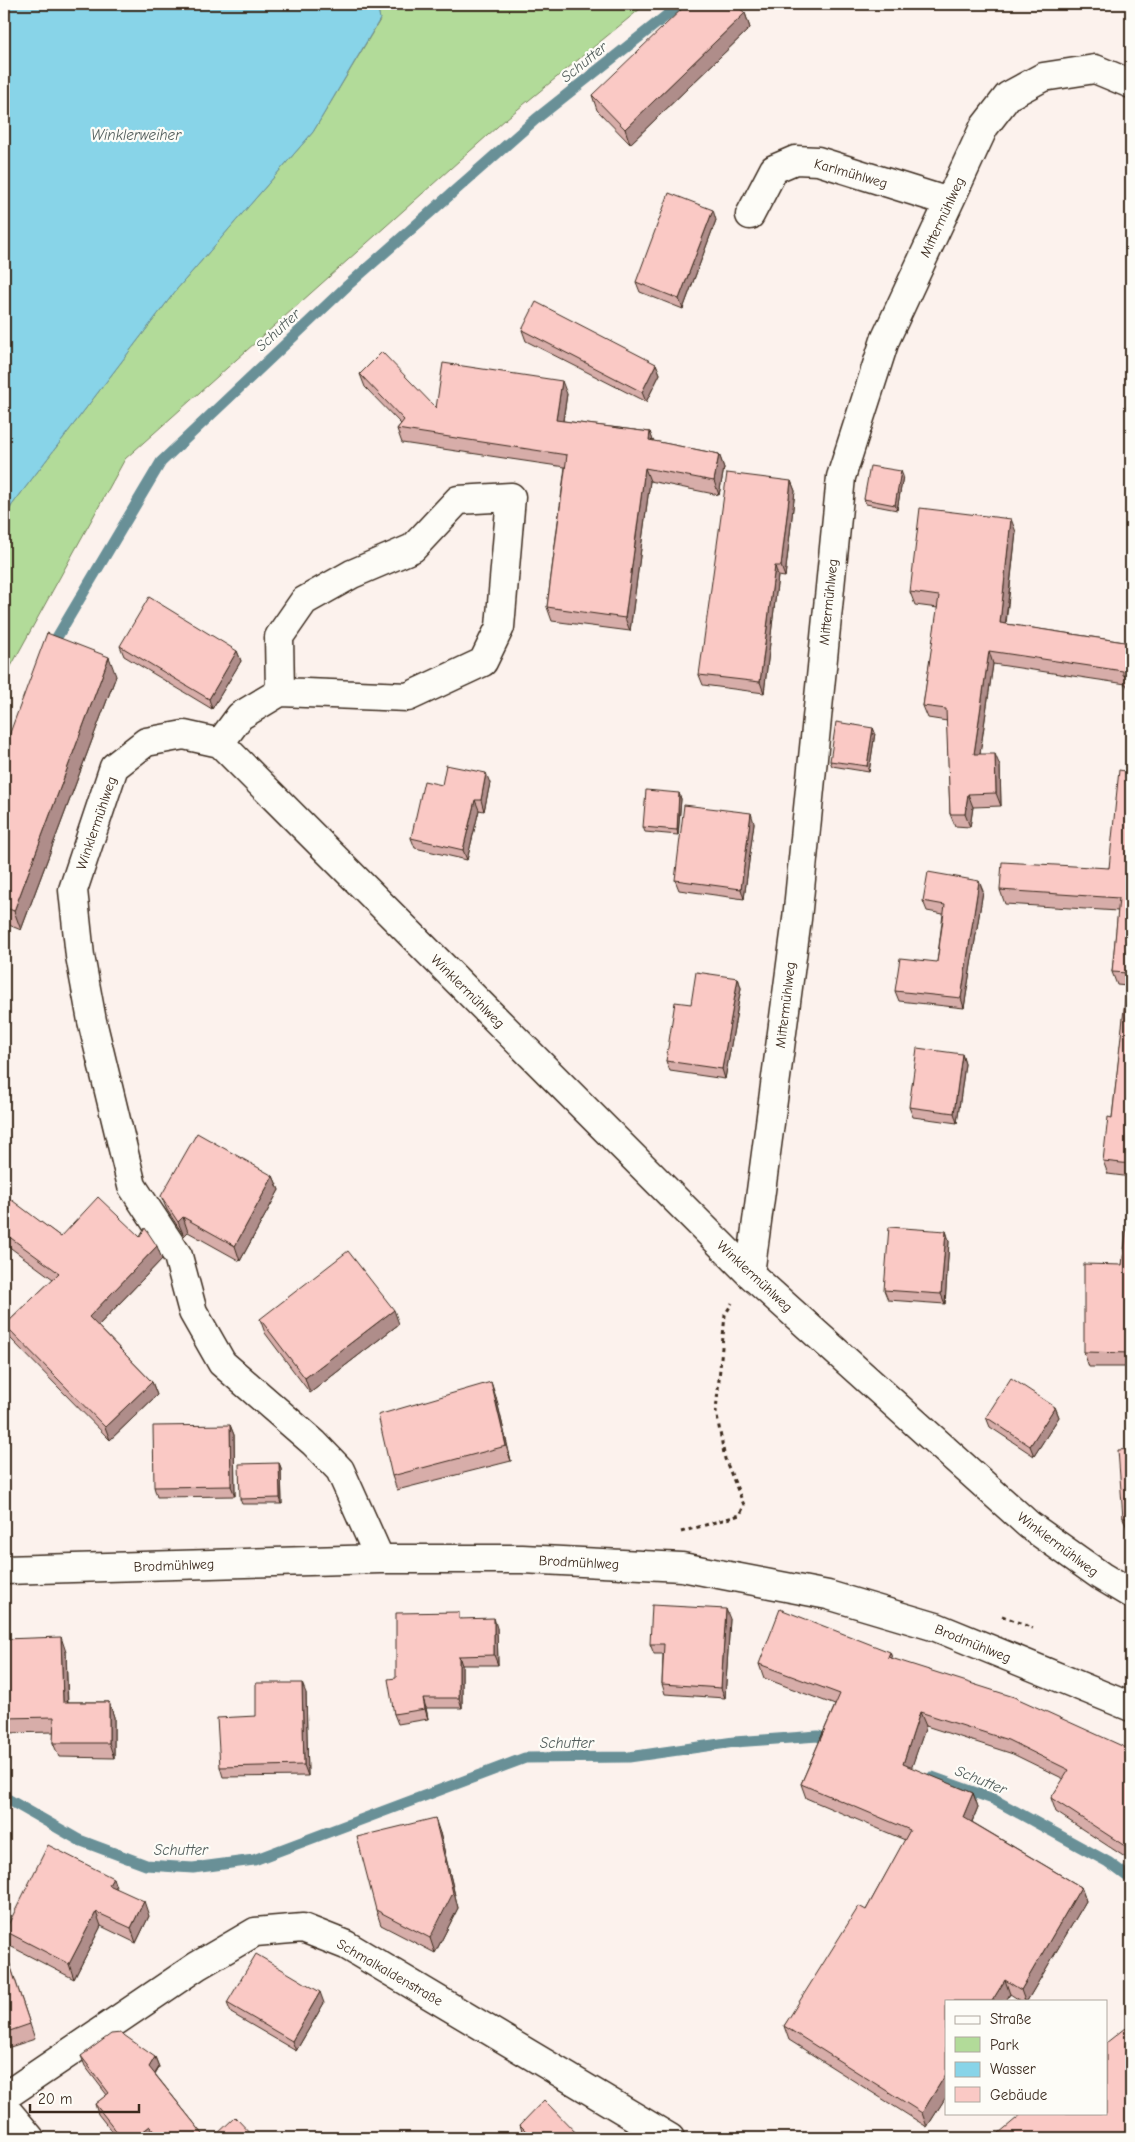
<svg xmlns="http://www.w3.org/2000/svg" width="1135" height="2142" font-family="'Comic Neue',sans-serif">
<style>
.green{fill:#b2db99;stroke:#76825c}
.water{fill:#88d4e8;stroke:#699097}
.lines{fill:none;stroke-linecap:round;stroke-linejoin:round}
.stream{stroke:#699097;stroke-width:11}
.minor-casing{stroke:#3b2a1e;stroke-width:31}
.path{stroke:#3b2a1e;stroke-width:3;stroke-dasharray:4 4;stroke-linecap:butt}
.minor{stroke:#fdfcf7;stroke-width:28}
.wall{fill:#d7ada9;stroke:#3b2a1e}
.shaded-wall{fill:#af8d8a;stroke:#3b2a1e}
.building{fill:#fac9c5;stroke:#3b2a1e}
.labels{text-anchor:middle;stroke-width:4.5;stroke-linejoin:round;paint-order:stroke}
.street-label{font-size:14px;fill:#3b2a1e;stroke:#fdfcf7}
.water-label{font-size:15px;font-style:italic;fill:#525d5b;stroke:#fdfcf7}
</style>
<rect width="100%" height="100%" fill="#fcf2ed"/>
<filter id="ink" filterUnits="userSpaceOnUse"><feTurbulence type="fractalNoise" baseFrequency=".02" numOctaves="2"/><feDisplacementMap in="SourceGraphic" scale="10" xChannelSelector="R" yChannelSelector="G"/><feConvolveMatrix kernelMatrix="1 2 1 2 8 2 1 2 1" color-interpolation-filters="sRGB"/></filter>
<g filter="url(#ink)">
<path class="green" d="M 377,4 L 646,4 L 506,119 L 125,459 L 4,679 L 4,520 L 12,505 L 177,289 L 313,132 L 380,20 Z"/>
<path class="water" d="M 4,4 L 377,4 L 380,19 L 313,132 L 177,289 L 12,505 L 4,520 Z"/>
<g class="lines">
<path class="stream" d="M 50,649 L 161,462 L 348,285 L 536,119 L 681,4
M 932,1777 L 993,1799 L 1108,1862 L 1131,1879
M 4,1797 L 79,1840 L 146,1865 L 193,1868 L 254,1860 L 525,1758 L 629,1757 L 734,1742 L 818,1736 L 834,1742"/>
<defs>
<path id="minor" d="M 750,215 L 774,169 L 795,160 L 818,161 L 949,202
M 220,743 L 240,716 L 280,692 L 408,697 L 483,662 L 500,627 L 511,497 L 458,500 L 413,548 L 352,574 L 304,601 L 279,637 L 280,692
M 750,1274 L 797,919 L 841,477 L 885,340 L 984,127 L 1008,96 L 1043,77 L 1095,69 L 1131,84
M 380,1559 L 340,1470 L 314,1443 L 222,1363 L 193,1312 L 178,1256 L 132,1186 L 92,1021 L 80,956 L 73,890 L 114,767 L 146,742 L 184,735 L 220,743 L 750,1274 L 1029,1525 L 1101,1576 L 1131,1594
M 4,1570 L 380,1559 L 522,1559 L 682,1567 L 828,1595 L 936,1627 L 1131,1707
M 4,2097 L 197,1966 L 255,1932 L 303,1928 L 346,1945 L 670,2138
M 4,2107 L 30,2138"/>
</defs>
<use href="#minor" class="minor-casing"/>
<path class="path" d="M 681,1532 L 740,1515 L 744,1505 L 725,1459 L 716,1411 L 725,1315 L 732,1303
M 1002,1616 L 1033,1628"/>
<use href="#minor" class="minor"/>
</g>
<path class="wall" d="M 745,13 L 750,28 L 630,144 L 597,110 L 592,95 Z
M 716,220 L 683,309 L 640,292 L 636,282 Z
M 522,330 L 656,364 L 660,374 L 646,402 L 526,341 Z
M 360,374 L 436,408 L 567,394 L 563,421 L 650,432 L 653,441 L 719,454 L 724,468 L 719,495 L 650,481 L 630,631 L 552,621 L 547,607 L 565,467 L 402,443 L 397,429 L 401,424 L 365,387 Z
M 903,476 L 897,510 L 866,504 L 864,499 Z
M 791,481 L 795,491 L 785,577 L 778,576 L 764,693 L 703,685 L 699,675 Z
M 1016,532 L 1006,624 L 1131,643 L 1131,689 L 1128,688 L 1126,684 L 993,664 L 980,754 L 1000,766 L 1001,806 L 973,807 L 970,827 L 955,826 L 950,814 L 947,721 L 928,718 L 923,706 L 938,608 L 915,605 L 910,592 Z
M 120,646 L 237,651 L 241,661 L 212,709 L 124,656 Z
M 116,676 L 21,930 L 4,923 L 4,749 Z
M 873,728 L 875,733 L 869,772 L 832,766 L 830,761 Z
M 1131,772 L 1131,1177 L 1108,1174 L 1103,1161 L 1112,1118 L 1127,986 L 1117,985 L 1112,972 L 1118,911 L 1005,904 L 1000,890 L 1109,868 Z
M 490,783 L 484,811 L 479,810 L 467,860 L 415,848 L 411,838 L 442,785 Z
M 679,793 L 681,799 L 678,835 L 645,832 L 643,827 Z
M 754,823 L 744,899 L 679,890 L 675,880 Z
M 983,891 L 964,1008 L 899,1001 L 895,991 L 937,962 L 943,914 L 927,911 L 923,901 Z
M 738,978 L 741,988 L 725,1079 L 670,1071 L 666,1061 L 691,1004 Z
M 962,1054 L 965,1064 L 957,1123 L 913,1117 L 909,1107 Z
M 273,1176 L 279,1190 L 240,1261 L 188,1232 L 184,1236 L 167,1210 L 161,1196 Z
M 4,1196 L 61,1237 L 162,1259 L 98,1326 L 152,1382 L 157,1395 L 110,1440 L 10,1338 L 5,1325 L 53,1279 L 4,1243 Z
M 1131,1220 L 1131,1367 L 1089,1367 L 1084,1352 L 1122,1265 Z
M 946,1231 L 949,1241 L 945,1304 L 888,1300 L 884,1290 Z
M 260,1319 L 399,1324 L 310,1393 L 265,1333 Z
M 496,1397 L 511,1461 L 397,1490 L 392,1476 Z
M 1055,1407 L 1059,1417 L 1034,1456 L 990,1427 L 986,1417 Z
M 230,1425 L 234,1435 L 235,1496 L 157,1497 L 154,1487 Z
M 1131,1449 L 1131,1528 L 1127,1528 L 1123,1518 Z
M 279,1463 L 281,1468 L 282,1504 L 242,1504 L 240,1499 Z
M 461,1619 L 497,1628 L 498,1665 L 462,1665 L 462,1708 L 426,1708 L 428,1719 L 398,1724 L 394,1714 L 396,1678 Z
M 730,1619 L 725,1698 L 665,1694 L 662,1684 L 663,1654 L 654,1654 L 650,1644 Z
M 4,1639 L 66,1652 L 68,1702 L 109,1702 L 114,1717 L 114,1758 L 59,1757 L 53,1743 L 54,1732 L 4,1733 Z
M 893,1659 L 1131,1750 L 1131,1861 L 1056,1812 L 1051,1798 L 1064,1779 L 1013,1754 L 926,1726 L 911,1768 L 973,1793 L 978,1807 L 972,1822 L 1081,1887 L 1086,1901 L 1027,2001 L 1021,2001 L 1010,1994 L 927,2127 L 789,2040 L 784,2026 L 866,1910 L 905,1840 L 806,1798 L 801,1784 L 835,1705 L 764,1678 L 759,1664 Z
M 306,1693 L 308,1776 L 223,1777 L 220,1767 L 256,1716 Z
M 440,1833 L 458,1908 L 435,1953 L 381,1925 L 376,1910 Z
M 116,1888 L 149,1916 L 136,1943 L 101,1926 L 74,1979 L 10,1946 L 5,1931 Z
M 4,1947 L 35,2039 L 4,2049 Z
M 227,2003 L 324,2003 L 296,2051 L 231,2013 Z
M 81,2056 L 155,2057 L 159,2067 L 155,2074 L 206,2138 L 156,2138 L 153,2136 L 150,2138 L 117,2138 L 98,2114 L 95,2104 L 107,2095 L 85,2066 Z
M 520,2125 L 581,2138 L 527,2138 L 523,2134 Z"/>
<path class="shaded-wall" d="M 745,13 L 750,28 L 630,144 L 625,129 Z
M 713,210 L 716,220 L 683,309 L 679,299 Z
M 656,364 L 660,374 L 646,402 L 642,392 Z
M 562,381 L 567,394 L 561,433 L 556,420 Z
M 650,432 L 655,446 L 649,440 Z
M 719,454 L 724,468 L 719,495 L 714,481 Z
M 645,468 L 650,481 L 630,631 L 625,618 Z
M 901,471 L 903,476 L 897,510 L 895,505 Z
M 791,481 L 795,491 L 785,577 L 781,566 Z
M 1011,519 L 1016,532 L 1004,636 L 1000,623 Z
M 775,566 L 778,576 L 764,693 L 760,682 Z
M 237,651 L 241,661 L 212,709 L 209,699 Z
M 989,651 L 993,664 L 978,767 L 974,754 Z
M 109,657 L 116,676 L 21,930 L 14,911 Z
M 873,728 L 875,733 L 869,772 L 867,766 Z
M 995,754 L 1000,766 L 1001,806 L 996,793 Z
M 486,773 L 490,783 L 484,811 L 481,800 Z
M 679,793 L 681,799 L 678,835 L 677,830 Z
M 968,794 L 973,807 L 970,827 L 965,814 Z
M 475,800 L 479,810 L 467,860 L 463,850 Z
M 751,813 L 754,823 L 744,899 L 741,889 Z
M 979,881 L 983,891 L 964,1008 L 961,998 Z
M 738,978 L 741,988 L 725,1079 L 722,1069 Z
M 962,1054 L 965,1064 L 957,1123 L 954,1113 Z
M 273,1176 L 279,1190 L 240,1261 L 235,1246 Z
M 183,1217 L 188,1232 L 184,1236 L 178,1222 Z
M 946,1231 L 949,1241 L 945,1304 L 941,1294 Z
M 157,1246 L 162,1259 L 94,1330 L 89,1317 Z
M 394,1310 L 399,1324 L 310,1393 L 305,1378 Z
M 152,1382 L 157,1395 L 110,1440 L 105,1427 Z
M 491,1382 L 496,1397 L 511,1461 L 506,1446 Z
M 1055,1407 L 1059,1417 L 1034,1456 L 1030,1446 Z
M 230,1425 L 234,1435 L 235,1496 L 231,1486 Z
M 279,1463 L 281,1468 L 282,1504 L 280,1498 Z
M 726,1609 L 730,1619 L 725,1698 L 721,1688 Z
M 494,1618 L 497,1628 L 498,1665 L 494,1655 Z
M 61,1637 L 66,1652 L 68,1717 L 63,1702 Z
M 890,1652 L 895,1666 L 888,1657 Z
M 459,1656 L 462,1665 L 462,1708 L 459,1698 Z
M 302,1683 L 306,1693 L 308,1776 L 304,1765 Z
M 423,1698 L 426,1708 L 428,1719 L 425,1709 Z
M 109,1702 L 114,1717 L 114,1758 L 109,1743 Z
M 920,1712 L 926,1726 L 908,1778 L 903,1764 Z
M 973,1793 L 978,1807 L 968,1831 L 963,1817 Z
M 435,1818 L 440,1833 L 458,1908 L 435,1953 L 430,1938 Z
M 113,1878 L 118,1893 L 109,1885 Z
M 1081,1887 L 1086,1901 L 1027,2001 L 1025,2001 L 1021,1990 Z
M 144,1901 L 149,1916 L 136,1943 L 131,1928 Z
M 96,1912 L 101,1926 L 74,1979 L 69,1964 Z
M 1005,1980 L 1010,1994 L 1006,2001 L 992,2001 Z
M 320,1992 L 324,2003 L 296,2051 L 292,2041 Z
M 155,2057 L 159,2067 L 153,2077 L 149,2067 Z
M 946,2074 L 946,2097 L 927,2127 L 922,2113 Z
M 150,2126 L 153,2136 L 150,2138 L 134,2138 Z"/>
<path class="building" d="M 687,4 L 735,4 L 745,13 L 625,129 L 592,95 Z
M 669,193 L 713,210 L 679,299 L 636,282 Z
M 536,302 L 656,364 L 642,392 L 522,330 Z
M 382,352 L 436,408 L 443,363 L 562,381 L 556,420 L 650,432 L 649,440 L 719,454 L 714,481 L 645,468 L 625,618 L 547,607 L 567,455 L 397,429 L 404,420 L 360,374 Z
M 870,466 L 901,471 L 895,505 L 864,499 Z
M 727,473 L 791,481 L 781,566 L 775,566 L 760,682 L 699,675 Z
M 920,508 L 1011,519 L 1000,623 L 1131,643 L 1131,677 L 1123,675 L 1123,671 L 989,651 L 974,754 L 995,754 L 996,793 L 968,794 L 965,814 L 950,814 L 946,709 L 923,706 L 939,596 L 910,592 Z
M 149,597 L 237,651 L 209,699 L 120,646 Z
M 47,633 L 109,657 L 14,911 L 4,907 L 4,749 Z
M 836,722 L 873,728 L 867,766 L 830,761 Z
M 446,765 L 486,773 L 481,800 L 475,800 L 463,850 L 411,838 L 424,781 L 442,785 Z
M 1119,770 L 1131,772 L 1131,1164 L 1103,1161 L 1108,1117 L 1112,1118 L 1128,973 L 1112,972 L 1119,898 L 1000,890 L 1002,862 L 1109,868 Z
M 646,790 L 679,793 L 677,830 L 643,827 Z
M 684,805 L 751,813 L 741,889 L 675,880 Z
M 928,872 L 979,881 L 961,998 L 895,991 L 900,958 L 937,962 L 945,905 L 923,901 Z
M 696,972 L 738,978 L 722,1069 L 666,1061 L 675,1002 L 691,1004 Z
M 917,1048 L 962,1054 L 954,1113 L 909,1107 Z
M 197,1133 L 273,1176 L 235,1246 L 183,1217 L 178,1222 L 161,1196 Z
M 5,1195 L 61,1237 L 98,1197 L 140,1237 L 145,1228 L 157,1246 L 89,1317 L 152,1382 L 105,1427 L 5,1325 L 59,1273 L 4,1233 L 4,1196 Z
M 1128,1219 L 1131,1220 L 1131,1353 L 1084,1352 L 1084,1264 L 1122,1265 Z
M 889,1227 L 946,1231 L 941,1294 L 884,1290 Z
M 348,1251 L 394,1310 L 305,1378 L 260,1319 Z
M 1011,1378 L 1055,1407 L 1030,1446 L 986,1417 Z
M 491,1382 L 506,1446 L 392,1476 L 378,1415 Z
M 230,1425 L 231,1486 L 154,1487 L 153,1426 Z
M 1131,1449 L 1131,1518 L 1123,1518 L 1118,1450 Z
M 279,1463 L 280,1498 L 240,1499 L 239,1464 Z
M 652,1605 L 726,1609 L 721,1688 L 662,1684 L 664,1644 L 650,1644 Z
M 780,1609 L 890,1652 L 888,1657 L 1014,1697 L 1131,1750 L 1131,1850 L 1051,1798 L 1069,1770 L 1008,1740 L 920,1712 L 903,1764 L 973,1793 L 963,1817 L 1081,1887 L 1021,1990 L 1005,1980 L 992,2001 L 946,2001 L 946,2074 L 922,2113 L 784,2026 L 859,1906 L 866,1910 L 910,1830 L 801,1784 L 840,1694 L 759,1664 Z
M 459,1612 L 459,1619 L 494,1618 L 494,1655 L 459,1656 L 459,1698 L 423,1698 L 425,1709 L 394,1714 L 388,1679 L 396,1678 L 396,1613 Z
M 61,1637 L 63,1702 L 109,1702 L 109,1743 L 53,1743 L 54,1717 L 4,1718 L 4,1639 Z
M 256,1683 L 302,1683 L 304,1765 L 220,1767 L 217,1718 L 256,1716 Z
M 435,1818 L 453,1893 L 430,1938 L 376,1910 L 357,1837 Z
M 48,1845 L 113,1878 L 109,1885 L 144,1901 L 131,1928 L 96,1912 L 69,1964 L 5,1931 Z
M 4,1947 L 30,2024 L 4,2033 Z
M 256,1954 L 320,1992 L 292,2041 L 227,2003 Z
M 1125,2028 L 1131,2035 L 1131,2138 L 993,2138 L 1023,2113 L 1106,2113 L 1106,2043 Z
M 121,2033 L 155,2057 L 149,2067 L 206,2138 L 161,2138 L 150,2126 L 134,2138 L 122,2138 L 95,2104 L 109,2093 L 81,2056 L 111,2034 Z
M 544,2100 L 581,2138 L 533,2138 L 520,2125 Z
M 235,2117 L 255,2138 L 213,2138 Z"/>
</g>
<g class="labels">
<g class="street-label">
<text transform="translate(851 173) rotate(16)" y="5">Karlmühlweg</text>
<text transform="translate(942 217) rotate(-65)" y="5">Mittermühlweg</text>
<text transform="translate(828 602) rotate(-84)" y="5">Mittermühlweg</text>
<text transform="translate(96 823) rotate(-71)" y="5">Winklermühlweg</text>
<text transform="translate(468 991) rotate(45)" y="5">Winklermühlweg</text>
<text transform="translate(785 1005) rotate(-83)" y="5">Mittermühlweg</text>
<text transform="translate(755 1276) rotate(43)" y="5">Winklermühlweg</text>
<text transform="translate(1058 1544) rotate(37)" y="5">Winklermühlweg</text>
<text transform="translate(579 1562) rotate(3)" y="5">Brodmühlweg</text>
<text transform="translate(174 1565) rotate(-2)" y="5">Brodmühlweg</text>
<text transform="translate(973 1643) rotate(22)" y="5">Brodmühlweg</text>
<text transform="translate(390 1972) rotate(30)" y="5">Schmalkaldenstraße</text>
</g>
<g class="water-label">
<text transform="translate(584 62) rotate(-39)" y="5">Schutter</text>
<text x="136" y="140">Winklerweiher</text>
<text transform="translate(278 330) rotate(-43)" y="5">Schutter</text>
<text x="567" y="1748">Schutter</text>
<text transform="translate(981 1780) rotate(22)" y="5">Schutter</text>
<text x="181" y="1855">Schutter</text>
</g>
</g>
<rect width="1135" height="2142" fill="none" stroke="#fdfcf7" stroke-width="20"/>
<rect x="10" y="10" width="1115" height="2122" fill="none" stroke="#3b2a1e" stroke-width="2" filter="url(#ink)"/>
<rect x="945" y="2000" width="162" height="115" fill="#fdfcf7" stroke="#afa8a0"/>
<rect x="955" y="2016" width="25" height="8" fill="#fdfcf7" stroke="#afa8a0"/>
<text x="990" y="2024" font-size="15" fill="#3b2a1e">Straße</text>
<rect x="955" y="2037" width="25" height="15" fill="#b2db99" stroke="#afa8a0"/>
<text x="990" y="2050" font-size="15" fill="#3b2a1e">Park</text>
<rect x="955" y="2062" width="25" height="15" fill="#88d4e8" stroke="#afa8a0"/>
<text x="990" y="2074" font-size="15" fill="#3b2a1e">Wasser</text>
<rect x="955" y="2087" width="25" height="15" fill="#fac9c5" stroke="#afa8a0"/>
<text x="990" y="2100" font-size="15" fill="#3b2a1e">Gebäude</text>
<path d="M30 2104v8h109v-8" fill="none" stroke="#3b2a1e" stroke-width="2.5"/>
<text x="38" y="2104" font-size="15" fill="#3b2a1e" stroke="#fdfcf7" stroke-width="4" paint-order="stroke">20 m</text>
</svg>
